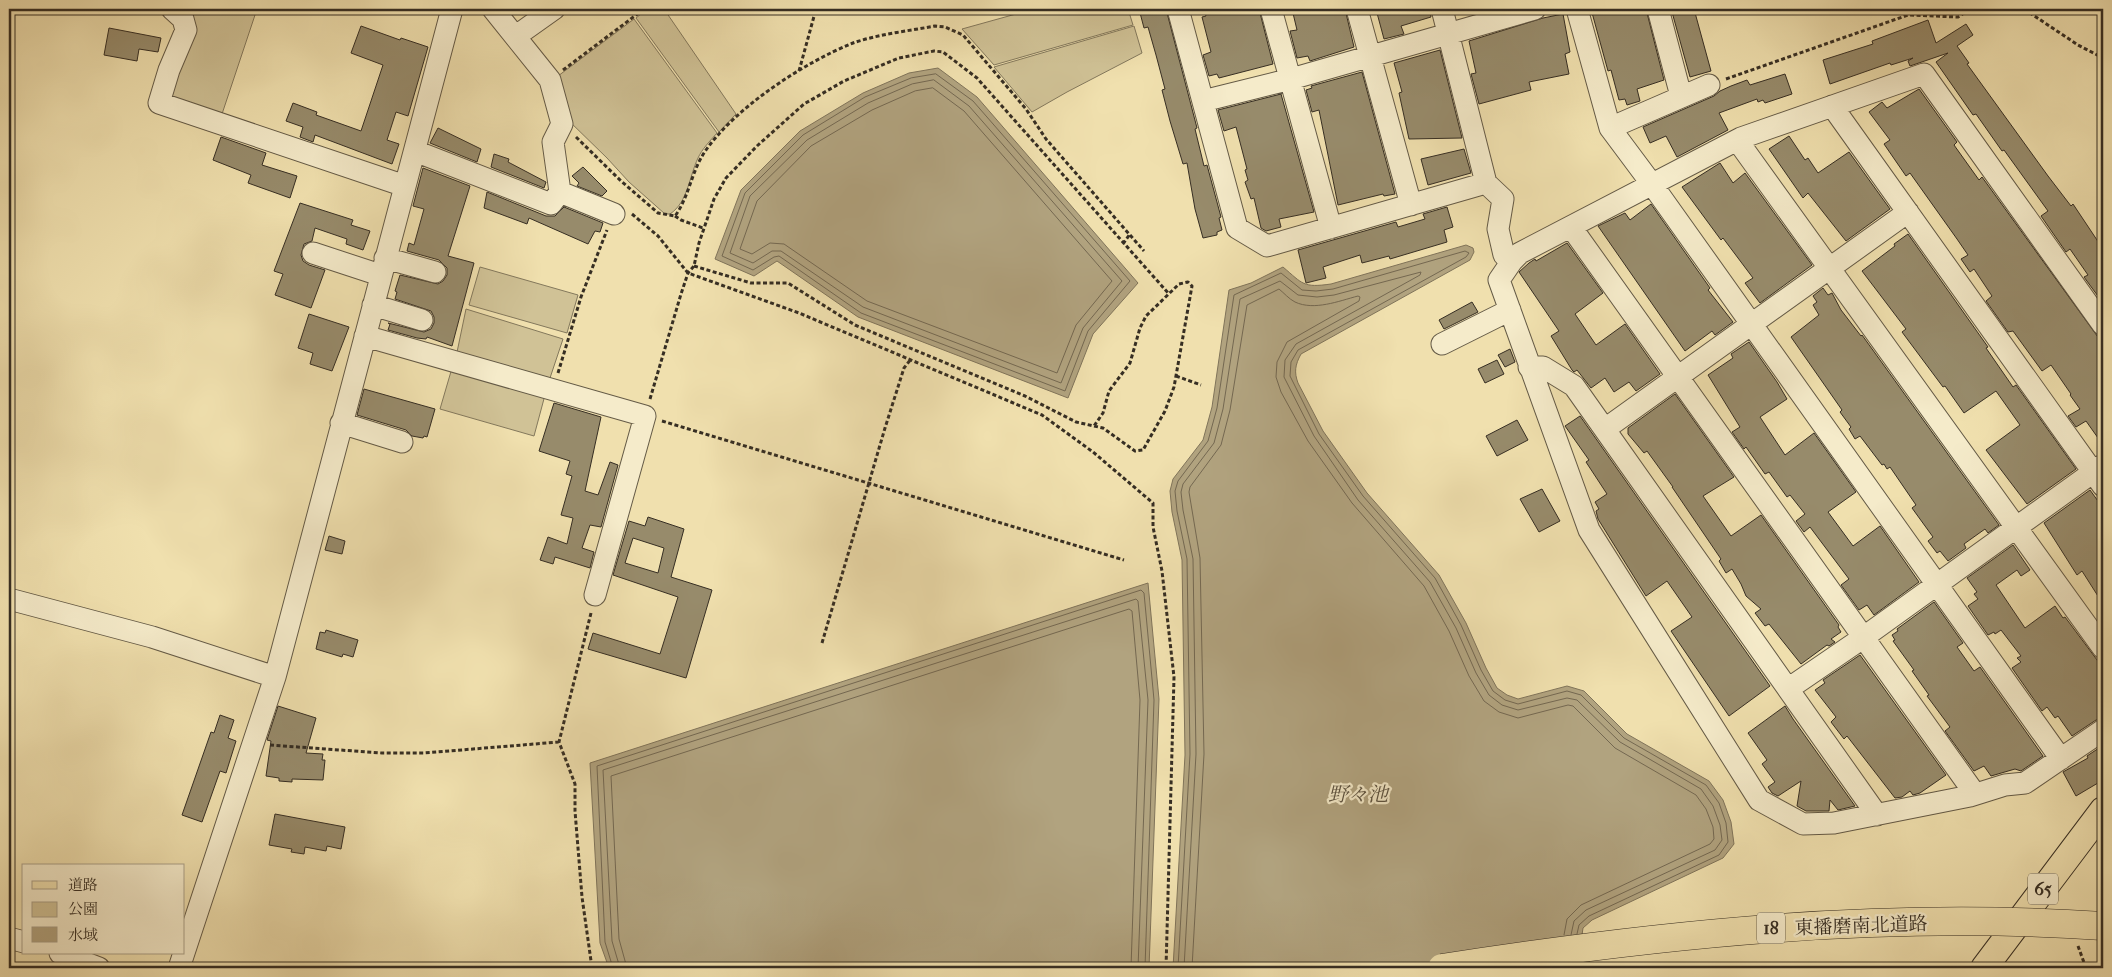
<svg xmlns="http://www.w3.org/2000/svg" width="2112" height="977" font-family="'IM FELL French Canon','Noto Serif JP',serif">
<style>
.green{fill:#d0c296;stroke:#83785c}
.water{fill:#b1a37f;stroke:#80745a}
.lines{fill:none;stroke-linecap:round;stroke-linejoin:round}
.shore{stroke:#746851;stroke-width:1}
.building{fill:#978b6b;stroke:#362e23;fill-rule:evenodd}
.minor-casing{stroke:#645a46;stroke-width:23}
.major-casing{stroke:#362e23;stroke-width:28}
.path{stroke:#362e23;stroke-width:3;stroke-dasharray:4 2.5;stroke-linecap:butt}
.minor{stroke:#f5ebca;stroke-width:21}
.major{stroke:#f0e0ae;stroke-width:26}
.highway-bridge-casing{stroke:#362e23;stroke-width:29;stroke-linecap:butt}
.highway-bridge{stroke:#f0e0ae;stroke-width:28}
.labels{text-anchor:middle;stroke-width:4.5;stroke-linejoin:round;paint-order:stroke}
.shield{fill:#f5ebca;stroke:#6f6755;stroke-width:1}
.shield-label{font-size:18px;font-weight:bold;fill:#362e23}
.street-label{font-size:19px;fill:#362e23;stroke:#f5ebca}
.water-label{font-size:20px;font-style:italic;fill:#5b513f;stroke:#f5ebca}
</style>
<rect width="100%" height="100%" fill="#f0e0ae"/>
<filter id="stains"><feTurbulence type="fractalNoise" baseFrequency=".004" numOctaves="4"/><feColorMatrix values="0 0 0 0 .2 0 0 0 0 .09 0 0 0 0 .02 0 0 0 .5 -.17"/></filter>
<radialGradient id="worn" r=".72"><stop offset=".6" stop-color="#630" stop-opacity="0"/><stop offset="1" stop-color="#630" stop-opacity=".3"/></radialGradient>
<path class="green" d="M 196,9 L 257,9 L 220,120 L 171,105 L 165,88 Z
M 647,9 L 664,9 L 736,114 L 719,132 L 636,18 Z
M 1034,9 L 1128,9 L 1133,25 L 994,65 L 962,29 Z
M 634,19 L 717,133 C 710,141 702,149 698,158 C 689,177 688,202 670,214 L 665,214 L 629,182 L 607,158 L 567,119 L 558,76 Z
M 1134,26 L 1142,53 L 1067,92 L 1032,112 L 994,67 Z
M 480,267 L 578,295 L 567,333 L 469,305 Z
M 466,309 L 563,339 L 550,378 L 456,357 Z
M 452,368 L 545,395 L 534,436 L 440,409 Z"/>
<path class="water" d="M 938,68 L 977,97 L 1138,283 L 1093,334 L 1068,398 L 858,317 L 777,261 L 754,276 L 715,259 L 741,190 L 800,131 L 863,93 L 909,73 Z
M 1466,245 L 1473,248 L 1474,252 L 1470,260 L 1301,354 C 1295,365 1294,372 1298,383 L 1323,431 L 1367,493 L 1439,575 L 1466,623 L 1486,668 L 1497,688 L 1507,695 L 1518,699 L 1567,686 L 1584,691 L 1627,734 L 1709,781 L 1723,800 L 1731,822 L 1734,844 L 1723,858 L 1592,920 L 1583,928 L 1582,935 L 1591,968 L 1173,968 L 1185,755 L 1182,560 L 1172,512 L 1170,491 L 1173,479 L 1203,440 L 1212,407 L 1229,290 L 1251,283 L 1283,267 C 1303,284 1303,288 1331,284 Z
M 1148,583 L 1159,699 L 1149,968 L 609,968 L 600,943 L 590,763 Z"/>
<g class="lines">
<path class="shore" d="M 936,74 L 973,101 L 1130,281 L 1088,331 L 1065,391 L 861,313 L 779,256 L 774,257 L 753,270 L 722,256 L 745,193 L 803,135 L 865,97 L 911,78 Z
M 934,80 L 969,106 L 1122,281 L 1083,328 L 1061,383 L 863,307 L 781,251 L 772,251 L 753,263 L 730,253 L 750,196 L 807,140 L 868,103 L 912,84 Z
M 933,88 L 964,111 L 1112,281 L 1076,325 L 1057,373 L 867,301 L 784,244 L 770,243 L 752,254 L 740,249 L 757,201 L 811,146 L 872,110 L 915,91 Z
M 613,968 L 605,942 L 597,766 L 1141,590 L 1144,593 L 1154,700 L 1145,968
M 620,968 L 612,941 L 603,770 L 1136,599 L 1138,601 L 1148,700 L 1138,968
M 627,968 L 619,939 L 611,776 L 1129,609 L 1132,611 L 1140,700 L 1131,968
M 1178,968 L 1190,754 L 1187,559 L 1177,511 L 1175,491 L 1178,481 L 1208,441 L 1217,408 L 1234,295 L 1281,273 L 1302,290 L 1316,291 L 1333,289 L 1465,251 L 1469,253 L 1466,257 L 1298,350 L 1291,362 L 1290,376 L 1319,434 L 1363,496 L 1435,578 L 1461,625 L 1481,670 L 1493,691 L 1505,700 L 1518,704 L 1567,691 L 1581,695 L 1624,738 L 1706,785 L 1719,803 L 1726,823 L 1728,842 L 1719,855 L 1589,916 L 1579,925 L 1577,934
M 1184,968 L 1196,754 L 1193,559 L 1183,510 L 1181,492 L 1183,484 L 1214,443 L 1223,409 L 1240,299 L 1280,281 L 1298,295 L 1317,297 L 1334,295 L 1421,272 L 1420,275 L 1296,344 L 1285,360 L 1284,377 L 1314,436 L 1358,500 L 1430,582 L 1456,628 L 1476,673 L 1489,695 L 1502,705 L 1518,710 L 1567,698 L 1577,700 L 1620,742 L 1701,789 L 1713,806 L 1720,825 L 1722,840 L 1715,850 L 1586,910 L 1574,921 L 1571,935
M 1192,968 L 1204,754 L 1200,558 L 1189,492 L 1190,487 L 1221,445 L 1230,410 L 1247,305 L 1279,289 C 1284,293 1289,299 1295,302 C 1314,311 1339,301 1358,296 L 1360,297 L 1359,301 L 1287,342 L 1277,362 L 1276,377 L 1281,392 L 1308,441 L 1352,503 L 1424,586 L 1449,631 L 1469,676 L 1484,701 L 1499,712 L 1518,718 L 1568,705 L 1573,706 L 1615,748 L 1696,795 L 1706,809 L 1713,827 L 1714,839 L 1710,844 L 1581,905 L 1567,919 L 1564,935"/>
</g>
<path class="building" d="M 1139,9 L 1166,9 L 1197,128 L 1195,129 L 1204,166 L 1207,165 L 1221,217 L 1219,218 L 1222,230 L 1217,232 L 1217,235 L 1203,238 L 1195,209 L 1187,163 L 1183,164 L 1170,121 L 1162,90 L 1165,89 L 1156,55 L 1148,27 L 1144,28 Z
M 1204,9 L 1221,9 L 1222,14 L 1241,9 L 1259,9 L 1273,64 L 1219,78 L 1217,74 L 1209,76 L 1203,55 L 1211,52 L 1202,17 L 1206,16 Z
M 1292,9 L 1345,9 L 1354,47 L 1310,61 L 1308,56 L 1297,58 L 1290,31 L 1297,30 Z
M 1392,9 L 1430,9 L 1431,17 L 1401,26 L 1404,34 L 1384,39 L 1377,13 Z
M 1591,9 L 1646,9 L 1664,80 L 1637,89 L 1640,101 L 1627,105 L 1625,99 L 1619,100 L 1611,70 L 1608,71 Z
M 1673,9 L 1694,9 L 1711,71 L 1690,77 L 1672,12 L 1674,12 Z
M 1563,14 L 1570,52 L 1565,54 L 1569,74 L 1529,82 L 1531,90 L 1479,104 L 1471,74 L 1476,73 L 1469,41 L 1543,18 Z
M 1928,20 L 1936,43 L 1966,24 L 1973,35 L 1957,46 L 1969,63 L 1967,64 L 2048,176 L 2071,206 L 2073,204 L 2103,249 L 2103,303 L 2084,277 L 2088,275 L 2070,249 L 2066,252 L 2041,216 L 2048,211 L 2004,150 L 2002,151 L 1976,114 L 1973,115 L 1936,62 L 1948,53 L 1910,66 L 1908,61 L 1913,58 L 1891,65 L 1890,63 L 1830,84 L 1823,60 L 1873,44 L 1872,41 Z
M 361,26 L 400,40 L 401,38 L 428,47 L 408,116 L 396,112 L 387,140 L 399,144 L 392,164 L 315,135 L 313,142 L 300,137 L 303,127 L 286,121 L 293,103 L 317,112 L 316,115 L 361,131 L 383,65 L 351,53 Z
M 109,28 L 161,38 L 158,52 L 139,49 L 137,61 L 104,55 Z
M 1440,50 L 1462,138 L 1409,139 L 1399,93 L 1402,92 L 1394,63 Z
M 1362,72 L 1395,194 L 1384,196 L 1383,194 L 1338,205 L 1319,110 L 1312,112 L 1306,90 L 1312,88 L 1311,86 Z
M 1785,74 L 1792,94 L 1765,103 L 1763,100 L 1758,102 L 1757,99 L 1719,113 L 1728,130 L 1677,157 L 1666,136 L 1650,143 L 1643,127 L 1714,96 L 1720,91 L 1731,86 L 1747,80 L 1750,85 Z
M 1919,89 L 1957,142 L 1954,145 L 1979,180 L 1982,177 L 2103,344 L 2103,445 L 2086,421 L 2076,427 L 2068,416 L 2080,409 L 2070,395 L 2071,394 L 2051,365 L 2042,371 L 2013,331 L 2008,332 L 1986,301 L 1992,296 L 1974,269 L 1970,272 L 1961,259 L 1968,255 L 1957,239 L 1910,173 L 1906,176 L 1884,144 L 1890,140 L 1869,112 L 1882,102 L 1887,108 Z
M 1281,94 L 1314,212 L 1279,219 L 1281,227 L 1266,231 L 1261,228 L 1254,198 L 1251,199 L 1245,182 L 1248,180 L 1245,170 L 1247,169 L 1236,127 L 1224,131 L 1218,110 Z
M 438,128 L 481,149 L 477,162 L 430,143 Z
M 1789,136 L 1805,160 L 1808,158 L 1818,173 L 1849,152 L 1890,209 L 1846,241 L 1808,193 L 1803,198 L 1769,149 Z
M 221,137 L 266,153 L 262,165 L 297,176 L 290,198 L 248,183 L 251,175 L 213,160 Z
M 1464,149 L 1471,173 L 1428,185 L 1421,159 Z
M 494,154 L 509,159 L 508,162 L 546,182 L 544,188 L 491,167 Z
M 1720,163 L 1733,183 L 1745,173 L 1812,265 L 1760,303 L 1745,283 L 1753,278 L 1723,238 L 1721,240 L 1682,187 Z
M 583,167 L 607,191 L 602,196 L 577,186 L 579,183 L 572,176 Z
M 423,168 L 470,186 L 448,256 L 474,263 L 452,346 L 427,337 L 426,339 L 417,338 L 388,330 L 390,324 L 388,323 L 424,332 L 431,329 L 434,323 L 434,317 L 431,311 L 395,299 L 397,292 L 395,291 L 400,275 L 438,284 L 443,281 L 447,275 L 447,268 L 439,260 L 407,251 L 409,243 L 414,245 L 424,209 L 413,206 Z
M 487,192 L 546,216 L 555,216 L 564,207 L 603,223 L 600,232 L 595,231 L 588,244 L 529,218 L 527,224 L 484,208 Z
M 300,203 L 353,220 L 351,225 L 370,231 L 363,250 L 346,244 L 347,239 L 315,228 L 312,241 L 304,244 L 301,255 L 303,261 L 309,265 L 325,270 L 311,308 L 275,295 L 283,274 L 274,271 Z
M 1651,204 L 1710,288 L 1708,290 L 1733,322 L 1715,335 L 1712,331 L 1685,351 L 1598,226 L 1625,213 L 1630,220 Z
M 1447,207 L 1453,227 L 1444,230 L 1447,242 L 1390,259 L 1389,256 L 1362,263 L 1360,255 L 1323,267 L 1326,278 L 1306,283 L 1298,250 L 1396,222 L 1398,227 L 1425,219 L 1423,214 Z
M 1908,234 L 1988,347 L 1986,348 L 2013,387 L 2016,385 L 2076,469 L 2027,504 L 1986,450 L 2020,425 L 1996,391 L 1964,413 L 1945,386 L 1943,387 L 1902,332 L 1906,329 L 1862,271 L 1895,246 L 1894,244 Z
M 1567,243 L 1603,293 L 1575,314 L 1596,345 L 1625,324 L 1660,374 L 1636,391 L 1629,382 L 1614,392 L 1605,378 L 1591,388 L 1577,370 L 1574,372 L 1572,370 L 1551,336 L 1559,331 L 1519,272 L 1529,263 L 1535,259 L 1536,261 Z
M 1823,288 L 1828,295 L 1832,293 L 1841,310 L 1861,336 L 1862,335 L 1999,525 L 1988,533 L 1985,529 L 1964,544 L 1966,548 L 1948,561 L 1940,551 L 1937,553 L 1928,541 L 1933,537 L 1912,508 L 1916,505 L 1890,467 L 1887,469 L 1884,464 L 1882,465 L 1860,436 L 1855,439 L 1849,429 L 1851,427 L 1840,412 L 1842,410 L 1791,337 L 1819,315 L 1813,305 L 1817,302 L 1813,296 Z
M 1472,302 L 1478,312 L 1444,329 L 1439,320 Z
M 309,314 L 349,327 L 332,371 L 310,364 L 313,353 L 298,348 Z
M 1749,342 L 1777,382 L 1787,399 L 1760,417 L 1785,455 L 1814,433 L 1856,492 L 1828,512 L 1853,546 L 1880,526 L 1919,582 L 1874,615 L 1867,605 L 1859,610 L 1841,585 L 1849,579 L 1810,527 L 1804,532 L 1796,521 L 1805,514 L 1790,495 L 1787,497 L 1769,472 L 1765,474 L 1746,447 L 1744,449 L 1732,432 L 1740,427 L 1708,375 L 1733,358 L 1731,354 Z
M 1510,349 L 1515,362 L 1505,367 L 1498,355 Z
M 1497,360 L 1504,374 L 1485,383 L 1478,369 Z
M 364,389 L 435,409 L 427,437 L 424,436 L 423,438 L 412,436 L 406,430 L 357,415 Z
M 1675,394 L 1734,477 L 1703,496 L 1731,536 L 1761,515 L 1839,625 L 1838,627 L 1841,632 L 1831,639 L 1835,642 L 1829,646 L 1827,645 L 1801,664 L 1769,624 L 1765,626 L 1755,613 L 1761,609 L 1746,596 L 1741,584 L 1732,569 L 1726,573 L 1719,561 L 1721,559 L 1672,487 L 1673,487 L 1647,451 L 1644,453 L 1628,434 L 1628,428 Z
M 554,403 L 601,417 L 585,491 L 598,495 L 610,462 L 618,465 L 601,527 L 590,525 L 582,548 L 594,552 L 590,568 L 555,557 L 553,564 L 540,560 L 548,537 L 567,544 L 573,518 L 561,515 L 572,476 L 566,474 L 570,461 L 539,451 Z
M 1580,416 L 1770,686 L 1729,716 L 1671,631 L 1692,617 L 1667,581 L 1646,596 L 1598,519 L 1596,511 L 1599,509 L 1595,502 L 1607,494 L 1586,462 L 1589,460 L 1565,426 Z
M 1517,420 L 1528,440 L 1497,456 L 1486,436 Z
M 1542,489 L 1560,521 L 1539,532 L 1520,499 Z
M 2090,490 L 2103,508 L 2103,604 L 2082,571 L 2077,575 L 2044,523 Z
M 648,517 L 684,529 L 671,577 L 712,590 L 686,678 L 588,649 L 593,633 L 660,654 L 678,597 L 613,575 L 629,521 L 645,526 ZM 633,538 L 664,548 L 658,573 L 625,563 Z
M 329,536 L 345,541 L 342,554 L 325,550 Z
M 2013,545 L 2030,570 L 2021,576 L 2017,570 L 1996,585 L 2025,628 L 2055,606 L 2063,618 L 2065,617 L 2103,668 L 2103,718 L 2096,720 L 2072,736 L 2058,716 L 2055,718 L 2047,707 L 2042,711 L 2012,668 L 2021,662 L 2017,658 L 2021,656 L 2001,630 L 1995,634 L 1994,632 L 1988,635 L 1968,606 L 1978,599 L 1974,594 L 1977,592 L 1967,578 Z
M 1934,602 L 1963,643 L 1957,647 L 1974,671 L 1980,667 L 2043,756 L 2021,771 L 2015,769 L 1991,776 L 1984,766 L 1974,771 L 1945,731 L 1950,727 L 1927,696 L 1929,695 L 1912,671 L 1914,670 L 1893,641 L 1895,640 L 1892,635 L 1898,631 L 1897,629 Z
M 326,630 L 358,640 L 353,657 L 343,654 L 342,657 L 316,649 L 320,632 L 325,633 Z
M 1860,655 L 1946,775 L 1920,793 L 1913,795 L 1910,791 L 1902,797 L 1895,798 L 1847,736 L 1844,739 L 1831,722 L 1836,717 L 1815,690 L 1825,683 L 1823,680 Z
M 278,706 L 316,718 L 306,753 L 323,754 L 322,760 L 325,760 L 323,780 L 292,779 L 292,782 L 279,781 L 279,778 L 266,776 L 271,741 L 267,740 Z
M 1785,706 L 1793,719 L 1855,806 L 1838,810 L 1830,800 L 1829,811 L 1806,811 L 1797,806 L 1801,781 L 1778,796 L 1772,793 L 1768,787 L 1775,782 L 1762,764 L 1767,760 L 1748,733 Z
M 220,715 L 234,720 L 228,738 L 236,741 L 226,773 L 220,771 L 202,822 L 182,815 L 211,732 L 214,733 Z
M 2099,748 L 2103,753 L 2103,780 L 2076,796 L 2063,772 L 2088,758 L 2087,756 Z
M 275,814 L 345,827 L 341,849 L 327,846 L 326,851 L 305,847 L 304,854 L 291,852 L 292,849 L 269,845 Z"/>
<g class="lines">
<defs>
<path id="minor" d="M 172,9 L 183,19 L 186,30 L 169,70 L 159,103 L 405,186
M 493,9 L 550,80 L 562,124 L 553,142 L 560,192
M 1178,9 L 1237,228 L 1267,246 L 1486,183
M 1271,9 L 1331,228
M 1357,9 L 1411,205
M 1442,9 L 1486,183 L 1503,199 L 1498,229 L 1504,255 L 1512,261
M 1577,9 L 1610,128 L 1651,183 L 2061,759
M 1658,9 L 1681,96
M 516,36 L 554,9
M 1203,101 L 1291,79 L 1535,9
M 1832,106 L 2103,486
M 1610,128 L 1709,85
M 1737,140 L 2103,648
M 415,151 L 551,204 L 560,192 L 614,214
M 1571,227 L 1975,794
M 313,253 L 380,275
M 385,258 L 435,272
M 373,305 L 422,320
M 2103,325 L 1924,74 L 1741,138 L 1520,253 L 1512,261 L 1499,280 L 1589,530 L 1759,800 L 1803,824 L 1834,823 L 1970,796 L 2005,785 L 2025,783 L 2103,730
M 365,336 L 645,416 L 595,595
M 1442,344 L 1510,310
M 1529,367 L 1543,367 L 1574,386 L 1877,815
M 341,423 L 402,442
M 1605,429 L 1908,212
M 9,599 L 152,637 L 275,677
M 1788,689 L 1864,637 L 2103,465
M 9,938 L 24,942
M 60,953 L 99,968
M 179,968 L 275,677 L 452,9"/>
<path id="major" d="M 1984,968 L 2103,810"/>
</defs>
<use href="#minor" class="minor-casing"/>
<use href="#major" class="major-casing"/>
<path class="path" d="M 2024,9 L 2078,45 L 2103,58
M 563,70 L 644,9
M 799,71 L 816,9
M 1726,79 L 1908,15 L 1958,17 L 1970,9
M 576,137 L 621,181 L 658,213 L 675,216 C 689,197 691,173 704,153 C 733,109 803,63 853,43 C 879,34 908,31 935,26 L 945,27 L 963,35 L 1026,109 L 1046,139 L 1144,251
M 632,214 L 658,236 L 688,273 L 799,313 L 1042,415 L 1093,452 L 1153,503 L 1153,527 L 1162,571 L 1174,677 L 1166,968
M 675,216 L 681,220 L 703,228
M 1123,244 L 1130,234
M 694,266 L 751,283 L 788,283 L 855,325 L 1025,396 L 1076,422 L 1103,428 L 1135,451 L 1143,450 L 1165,411 L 1174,387 L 1192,286 L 1188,282 L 1179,284 L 1146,316 L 1140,328 L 1130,363 L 1109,391 L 1103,413 L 1094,426
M 558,373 L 581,297 L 607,230
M 1176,376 L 1201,385
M 650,399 L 681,294 L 688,273 L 694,266 L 699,243 L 714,199 L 726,178 L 757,146 L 804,104 L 844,81 L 899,58 L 934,51 L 943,52 L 977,78 L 1169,294
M 662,421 L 1124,560
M 591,613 L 559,742 L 575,784 L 575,811 L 582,897 L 592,968
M 822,643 L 885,428 L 904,368 L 911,359
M 270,745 L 382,753 L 424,753 L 559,742
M 2078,946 L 2086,968"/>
<use href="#minor" class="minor"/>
<use href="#major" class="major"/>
<defs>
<path id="highway-bridge" d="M 1442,968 C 1661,934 1881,911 2103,926"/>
</defs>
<use href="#highway-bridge" class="highway-bridge-casing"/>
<use href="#highway-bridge" class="highway-bridge"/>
</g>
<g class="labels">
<g class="shield">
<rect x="2028" y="873.5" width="30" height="31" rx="4"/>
<rect x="1757" y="912.5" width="28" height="31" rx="4"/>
</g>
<g class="shield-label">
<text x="2043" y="895">65</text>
<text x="1771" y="934">18</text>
</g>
<g class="street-label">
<text transform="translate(1861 925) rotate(-2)" y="7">東播磨南北道路</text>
</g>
<g class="water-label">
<text x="1358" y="801">野々池</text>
</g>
</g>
<rect width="2112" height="977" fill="none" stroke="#f0e0ae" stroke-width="30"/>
<rect x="10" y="10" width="2092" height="957" fill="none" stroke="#362e23" stroke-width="2.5"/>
<rect x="15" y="15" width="2082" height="947" fill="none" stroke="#362e23"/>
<rect x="22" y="864" width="162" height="90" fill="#f5ebca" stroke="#a99f87"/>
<rect x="32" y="881" width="25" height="8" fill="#f0e0ae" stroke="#a99f87"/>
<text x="68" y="890" font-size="15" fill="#362e23">道路</text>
<rect x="32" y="902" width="25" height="15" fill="#d0c296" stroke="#a99f87"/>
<text x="68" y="914" font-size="15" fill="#362e23">公園</text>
<rect x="32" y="927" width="25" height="15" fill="#b1a37f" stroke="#a99f87"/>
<text x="68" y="940" font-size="15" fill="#362e23">水域</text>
<rect width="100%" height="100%" filter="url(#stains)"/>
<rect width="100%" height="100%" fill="url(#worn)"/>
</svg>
